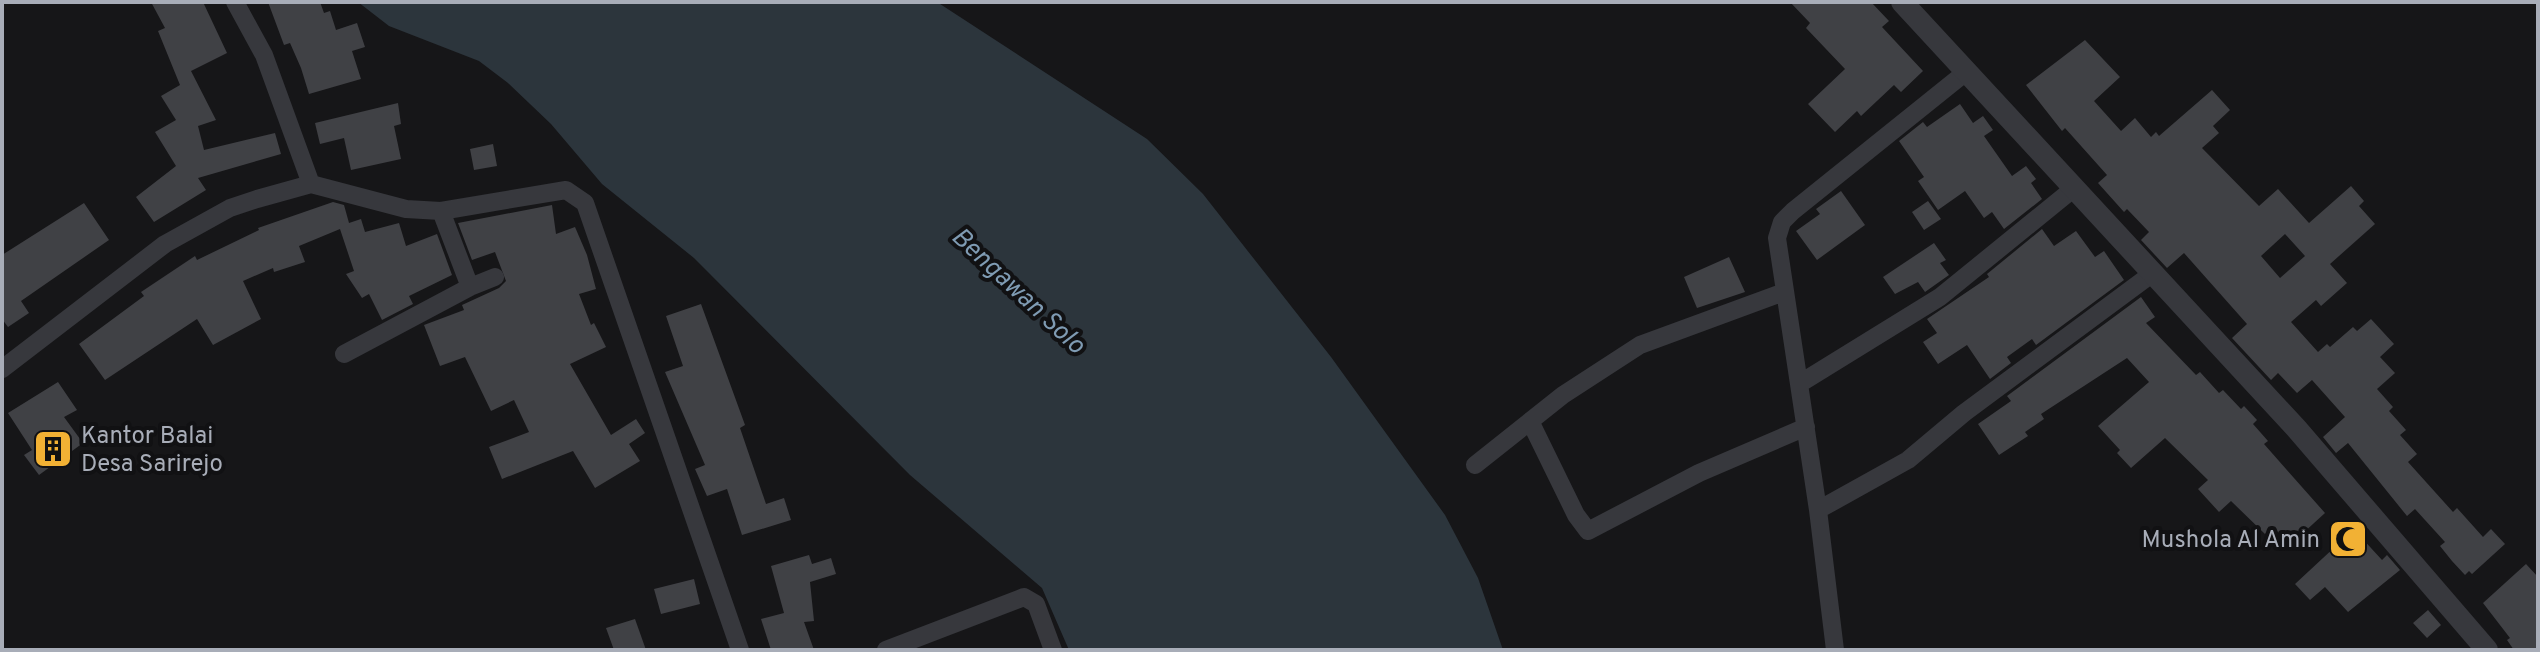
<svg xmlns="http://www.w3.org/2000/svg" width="2540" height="652" font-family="Overpass,sans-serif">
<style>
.water{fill:#2c353c}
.building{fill:#404145;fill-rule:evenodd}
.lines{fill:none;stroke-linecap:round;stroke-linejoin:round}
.minor{stroke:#37383d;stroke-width:18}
.tertiary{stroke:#37383d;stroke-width:22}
.labels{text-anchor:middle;stroke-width:8;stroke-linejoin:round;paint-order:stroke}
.poi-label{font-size:24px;fill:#a8adb8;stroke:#111113;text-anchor:start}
.water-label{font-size:26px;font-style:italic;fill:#7f9bb3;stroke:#111113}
</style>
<rect width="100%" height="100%" fill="#161618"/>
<path class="water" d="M 358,2 L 937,2 L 1147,139 L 1203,194 L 1331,357 L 1445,515 L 1478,578 L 1503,650 L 1069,650 L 1042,588 L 910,475 L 694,258 L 602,184 L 551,124 L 508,83 L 479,61 L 389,26 Z"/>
<path class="building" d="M 151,2 L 203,2 L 227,53 L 191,71 L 216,120 L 198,126 L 204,150 L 275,133 L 281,154 L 198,178 L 206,190 L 154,222 L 136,197 L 176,166 L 155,132 L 176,120 L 161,96 L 180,85 L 158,31 L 165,28 Z
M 268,2 L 320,2 L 324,13 L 330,11 L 336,30 L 357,23 L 365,47 L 352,51 L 361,79 L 309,94 L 301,68 L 290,43 L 284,45 Z
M 1790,2 L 1871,2 L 1889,21 L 1882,27 L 1923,71 L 1901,92 L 1894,85 L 1861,116 L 1857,111 L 1835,132 L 1808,104 L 1845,69 L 1806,28 L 1810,23 Z
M 2085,40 L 2120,77 L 2094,101 L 2121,131 L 2135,118 L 2151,137 L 2156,132 L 2159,136 L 2212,90 L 2230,110 L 2213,126 L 2219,133 L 2202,148 L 2259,206 L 2278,189 L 2309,223 L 2351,186 L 2364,201 L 2359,206 L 2375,224 L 2330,264 L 2347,283 L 2321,306 L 2316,300 L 2291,322 L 2318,352 L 2327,344 L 2330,347 L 2353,327 L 2357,331 L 2371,319 L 2394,344 L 2380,357 L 2395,373 L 2377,389 L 2393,407 L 2389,411 L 2406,430 L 2400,435 L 2417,454 L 2408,462 L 2453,512 L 2457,508 L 2483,537 L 2491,529 L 2505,544 L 2472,574 L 2469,571 L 2465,575 L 2452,561 L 2440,546 L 2445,542 L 2415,509 L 2407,516 L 2348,443 L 2336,453 L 2323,437 L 2345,417 L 2312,380 L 2297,393 L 2278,373 L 2271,380 L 2232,338 L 2247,324 L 2184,253 L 2167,268 L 2141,240 L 2149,232 L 2127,209 L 2124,212 L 2098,183 L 2107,175 L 2065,128 L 2062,131 L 2026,85 ZM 2285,234 L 2305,256 L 2280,278 L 2261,256 Z
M 398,103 L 401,124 L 394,126 L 401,159 L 351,170 L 344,138 L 320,144 L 315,123 Z
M 1960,104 L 1973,123 L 1983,116 L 1993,130 L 1984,136 L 2012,176 L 2026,166 L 2036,179 L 2031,183 L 2042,199 L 2004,229 L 1992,212 L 1984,218 L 1965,191 L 1938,210 L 1918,181 L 1924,177 L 1899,141 L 1923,122 L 1927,127 Z
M 493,144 L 497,166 L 474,170 L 470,149 Z
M 1841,191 L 1865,225 L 1817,260 L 1796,231 L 1820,214 L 1816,209 Z
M 1928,201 L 1941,219 L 1924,230 L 1912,212 Z
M 333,202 L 344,205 L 349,223 L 361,219 L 365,232 L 399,223 L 406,246 L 437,234 L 452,275 L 409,296 L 413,304 L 382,320 L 369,294 L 362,298 L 346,274 L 354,271 L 340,229 L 299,246 L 305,262 L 274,272 L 273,268 L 243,281 L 261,319 L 213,345 L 197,319 L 105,380 L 79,344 L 144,296 L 141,292 L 195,256 L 197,260 L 259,230 L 258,228 Z
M 84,203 L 109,240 L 21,301 L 29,313 L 8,327 L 2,319 L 2,255 Z
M 552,205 L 556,234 L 575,227 L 587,255 L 596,289 L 579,294 L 591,325 L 594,323 L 606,347 L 570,364 L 611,435 L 636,419 L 645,433 L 629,444 L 640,461 L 595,488 L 573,451 L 502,479 L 489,447 L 529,432 L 514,400 L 491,411 L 465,357 L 440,366 L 424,325 L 464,310 L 462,305 L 499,288 L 506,281 L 495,252 L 472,260 L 458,223 Z
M 2042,229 L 2054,246 L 2076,231 L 2095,257 L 2104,251 L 2124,280 L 2036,345 L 2032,339 L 2007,357 L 2011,363 L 1990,379 L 1967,345 L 1938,364 L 1923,342 L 1937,333 L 1927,319 L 1989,277 L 1987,274 Z
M 1934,243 L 1946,260 L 1940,263 L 1949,275 L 1925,292 L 1918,282 L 1895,294 L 1883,277 Z
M 1729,257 L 1745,292 L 1697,308 L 1684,277 Z
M 2141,297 L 2155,317 L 2146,323 L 2196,375 L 2200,372 L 2219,393 L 2223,390 L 2241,409 L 2244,406 L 2257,420 L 2253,424 L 2268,441 L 2264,444 L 2325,513 L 2290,545 L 2273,527 L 2265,534 L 2231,501 L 2219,512 L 2198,489 L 2208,480 L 2165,438 L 2131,468 L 2117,453 L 2120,450 L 2098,426 L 2149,382 L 2127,358 L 2041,414 L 2044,419 L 2025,432 L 2028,436 L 1999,455 L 1978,424 L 2011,401 L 2007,396 Z
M 701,304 L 745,425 L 740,428 L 766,504 L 784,498 L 791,520 L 742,535 L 727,489 L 707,496 L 695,469 L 705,465 L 665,372 L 683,366 L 666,316 Z
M 58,382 L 77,410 L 64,417 L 83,443 L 39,475 L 24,455 L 32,450 L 8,413 Z
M 2349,524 L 2382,560 L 2387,555 L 2400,570 L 2348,612 L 2325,587 L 2310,600 L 2295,584 L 2337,545 L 2332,539 Z
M 809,555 L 812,564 L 831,558 L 836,574 L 810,582 L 814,621 L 804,622 L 814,650 L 771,650 L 761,619 L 784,613 L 771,566 Z
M 2526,564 L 2538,577 L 2538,650 L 2514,650 L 2507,640 L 2510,638 L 2483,603 Z
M 694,579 L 700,604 L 661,614 L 654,589 Z
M 2428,610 L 2441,625 L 2427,638 L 2413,623 Z
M 635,619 L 646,650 L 614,650 L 606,628 Z"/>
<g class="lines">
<path class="minor" d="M 235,2 L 264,55 L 311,184
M 441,211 L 470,287 L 495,277
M 344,354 L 470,287
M 2,369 L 165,244 L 230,208 L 257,199 L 311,184 L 406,209 L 441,211 L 566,190 L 585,203 L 740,650
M 1799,384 L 1940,297 L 2073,189
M 1530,421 L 1576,515 L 1588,531 L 1699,473 L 1806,427
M 1475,465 L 1563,395 L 1640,345 L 1784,292
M 1818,510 L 1908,460 L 1964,413 L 2153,273
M 886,650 L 1024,597 L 1036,604 L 1053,650
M 1835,650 L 1818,510 L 1777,238 L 1782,222 L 1793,211 L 1966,72"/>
<path class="tertiary" d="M 1902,2 L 2296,428 L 2487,650"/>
</g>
<defs>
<symbol id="building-square" viewBox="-11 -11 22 22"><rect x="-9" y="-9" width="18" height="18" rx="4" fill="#f2b134" stroke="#111113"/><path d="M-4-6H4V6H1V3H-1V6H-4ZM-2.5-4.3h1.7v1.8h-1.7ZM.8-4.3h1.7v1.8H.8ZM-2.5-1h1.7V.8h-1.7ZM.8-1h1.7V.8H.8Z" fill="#111"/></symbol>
<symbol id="mosque-square" viewBox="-11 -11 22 22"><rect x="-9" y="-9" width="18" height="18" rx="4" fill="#f2b134" stroke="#111113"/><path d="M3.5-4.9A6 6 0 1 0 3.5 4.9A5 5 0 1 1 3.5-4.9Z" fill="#111"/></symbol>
</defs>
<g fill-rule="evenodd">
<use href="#building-square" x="31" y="427" width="44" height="44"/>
<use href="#mosque-square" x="2326" y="517" width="44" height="44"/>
</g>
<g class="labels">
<g class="poi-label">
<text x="81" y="443">Kantor Balai<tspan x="81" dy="28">Desa Sarirejo</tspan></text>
<text x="2320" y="547" text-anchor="end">Mushola Al Amin</text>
</g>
<g class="water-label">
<text transform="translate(1019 290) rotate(43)" y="9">Bengawan Solo</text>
</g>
</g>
<rect width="2540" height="652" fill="none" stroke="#a8adb8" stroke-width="8"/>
</svg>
